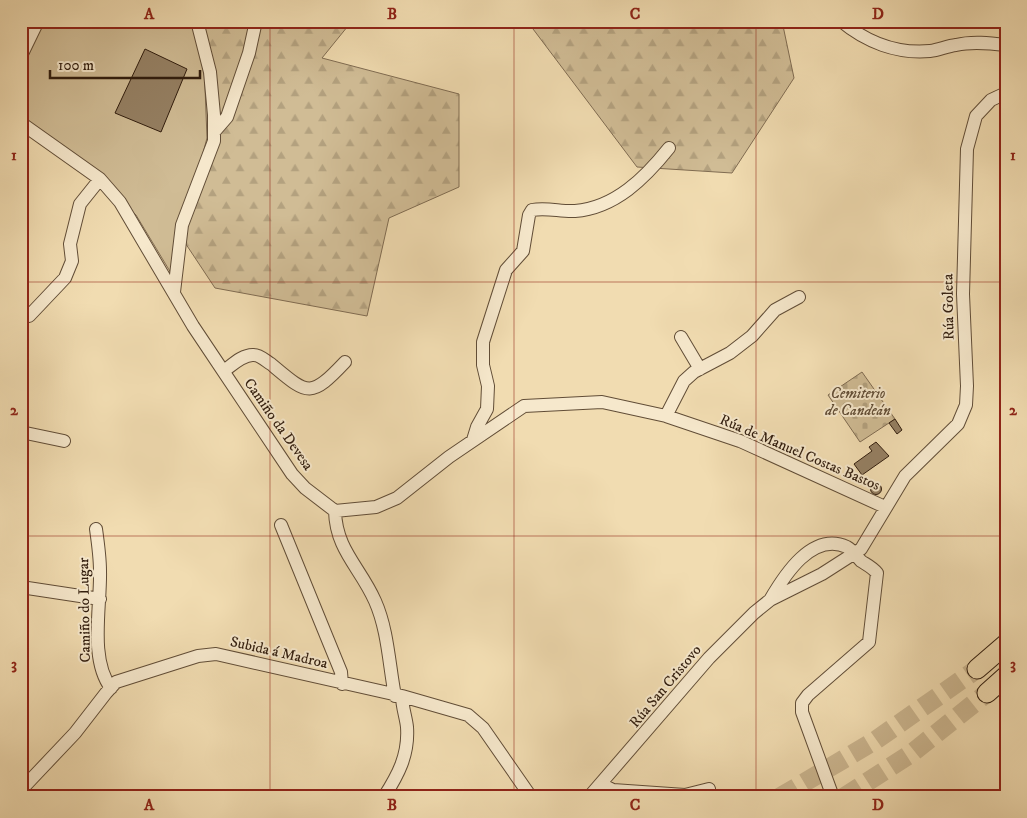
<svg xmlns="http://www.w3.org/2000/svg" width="1027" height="818" font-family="'IM FELL DW Pica',serif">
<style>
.forest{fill:url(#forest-firs);stroke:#806c52}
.cemetery{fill:url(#cemetery-stones);stroke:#806c52}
.green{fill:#d0bc95;stroke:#806c52}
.building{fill:#958063;stroke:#311d0e}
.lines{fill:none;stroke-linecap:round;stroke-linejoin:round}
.highway-tunnel{stroke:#cbb690;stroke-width:19;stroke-dasharray:19 9;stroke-linecap:butt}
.minor-casing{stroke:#614d37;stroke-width:14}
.highway-casing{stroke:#311d0e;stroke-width:21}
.minor{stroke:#f6e8cc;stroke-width:12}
.highway{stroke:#f1dcb1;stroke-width:19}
.grid{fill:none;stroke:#8f2418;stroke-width:1;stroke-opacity:0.55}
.labels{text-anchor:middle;stroke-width:4;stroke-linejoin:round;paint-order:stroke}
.street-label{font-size:15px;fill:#311d0e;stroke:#f6e8cc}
.park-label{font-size:15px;font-style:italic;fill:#614d36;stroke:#f6e8cc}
.neatline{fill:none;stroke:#8f2418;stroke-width:2}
.grid-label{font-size:16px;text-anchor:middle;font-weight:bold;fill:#8f2418}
</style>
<defs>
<pattern id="forest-firs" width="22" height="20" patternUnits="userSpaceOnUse" patternTransform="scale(1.25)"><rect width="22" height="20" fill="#d0bc95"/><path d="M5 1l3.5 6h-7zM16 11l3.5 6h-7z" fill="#b3a17f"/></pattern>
<pattern id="cemetery-stones" width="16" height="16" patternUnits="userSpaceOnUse" patternTransform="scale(1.25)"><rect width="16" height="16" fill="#d0bc95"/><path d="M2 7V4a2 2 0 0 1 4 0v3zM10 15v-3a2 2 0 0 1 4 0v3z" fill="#b3a17f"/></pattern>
</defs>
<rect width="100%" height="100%" fill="#f1dcb1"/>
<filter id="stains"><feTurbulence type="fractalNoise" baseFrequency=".004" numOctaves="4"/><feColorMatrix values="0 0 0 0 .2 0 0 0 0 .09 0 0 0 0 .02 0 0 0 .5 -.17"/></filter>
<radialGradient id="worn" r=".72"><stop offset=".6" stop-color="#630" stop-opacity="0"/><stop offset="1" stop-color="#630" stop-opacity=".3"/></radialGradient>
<path class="forest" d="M 131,21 L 352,21 L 322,58 L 459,94 L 459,187 L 389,218 L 367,316 L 215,288 L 162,208 Z
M 527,21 L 782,21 L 794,78 L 732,173 L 637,167 Z"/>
<path class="cemetery" d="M 862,372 L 895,419 L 860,442 L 828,395 Z"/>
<path class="green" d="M 21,21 L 192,21 L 204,62 L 207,138 L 171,273 L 136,215 L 78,159 L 21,127 Z"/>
<path class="building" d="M 145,49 L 187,69 L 161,132 L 115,113 Z
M 895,419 L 902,430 L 897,434 L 889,423 Z
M 876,442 L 889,456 L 862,475 L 854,464 L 872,451 L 869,447 Z
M870.5 489a5.5 5.5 0 1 1 11 0a5.5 5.5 0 1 1-11 0Z"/>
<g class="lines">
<path class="highway-tunnel" d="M 780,797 L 876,740 L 977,669
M 844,797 L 912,753 L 987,693"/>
<defs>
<path id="minor" d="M 841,21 C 866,42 897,54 930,51 C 939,50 947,46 956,45 C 972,41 990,43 1006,45
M 21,56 L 38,21
M 21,123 L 100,179 L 120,202 L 193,326 L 292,474 L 305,488 L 335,511
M 214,132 L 227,117 L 249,53 L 256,21
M 174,292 L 182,225 L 214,141 L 214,115 L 210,72 L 197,21
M 29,316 L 65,278 L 72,261 L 70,244 L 80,204 L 100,179
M 681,337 L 700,369
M 224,371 C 232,365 243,354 254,355 C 260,355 266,361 271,364 C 308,395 310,399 345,362
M 666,416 L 684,381 L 694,372 L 730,353 L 752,336 L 775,310 L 799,297
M 21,432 L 64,441
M 473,440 L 477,427 L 487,409 L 488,386 L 483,365 L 483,342 L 506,270 L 523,251 L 529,215 L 532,210 C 547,207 561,212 575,211 C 615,208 645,178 669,148
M 335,511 L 376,507 L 397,498 L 449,457 L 524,406 L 602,402 L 666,416 L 740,441 L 885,507
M 335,511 C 336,550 360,567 375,601 C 388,630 389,665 395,696
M 281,525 L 341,672 L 342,684
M 96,529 C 98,543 100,557 100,571 C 101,606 89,659 111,688
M 21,587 L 100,599
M 770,600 C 784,576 812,531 847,547 C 853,550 857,557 861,561 C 867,565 872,567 877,573 L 869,642 L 808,695 L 802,703 L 802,712 L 833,797
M 601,784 L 613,790 L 685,795 L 709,789
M 21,790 L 75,733 L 106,693 L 116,682 L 198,656 L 216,654 L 402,696 L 468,715 L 483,728 L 531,797
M 384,797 C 398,775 409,755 407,727 C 406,717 402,707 402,696
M 589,797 L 709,658 L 754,613 L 770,600 L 822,574 L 861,549 L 905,476 L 958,424 L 966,405 L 967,386 L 963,294 L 967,149 L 976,116 L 991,100 L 1006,93"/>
<path id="highway" d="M 977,669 L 1006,644
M 987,693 L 1006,676"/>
</defs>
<use href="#minor" class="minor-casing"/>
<use href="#highway" class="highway-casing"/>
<use href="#minor" class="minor"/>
<use href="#highway" class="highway"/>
</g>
<path class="grid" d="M 270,21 L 270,797M 514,21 L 514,797M 756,21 L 756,797M 21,282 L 1006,282M 21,536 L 1006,536"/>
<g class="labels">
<g class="street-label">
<text transform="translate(948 307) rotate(-91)" y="5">Rúa Goleta</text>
<text transform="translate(279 424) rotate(55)" y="5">Camiño da Devesa</text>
<text transform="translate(800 452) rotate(23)" y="5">Rúa de Manuel Costas Bastos</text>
<text transform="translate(84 610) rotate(-91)" y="5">Camiño do Lugar</text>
<text transform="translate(279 652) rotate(13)" y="5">Subida á Madroa</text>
<text transform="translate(665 686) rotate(-50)" y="5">Rúa San Cristovo</text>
</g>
<g class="park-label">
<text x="858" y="398">Cemiterio<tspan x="858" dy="17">de Candeán</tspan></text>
</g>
</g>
<rect width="1027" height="818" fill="none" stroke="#f1dcb1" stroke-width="55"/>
<path d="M50 70v8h150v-8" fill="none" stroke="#311d0e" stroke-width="2.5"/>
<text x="58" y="70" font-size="15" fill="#311d0e" stroke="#f6e8cc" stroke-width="4" paint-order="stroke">100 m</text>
<rect x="28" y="28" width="972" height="762" class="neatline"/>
<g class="grid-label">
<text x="149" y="19">A</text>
<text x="392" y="19">B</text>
<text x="635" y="19">C</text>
<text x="878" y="19">D</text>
<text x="14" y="160">1</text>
<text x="1013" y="160">1</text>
<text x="14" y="415">2</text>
<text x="1013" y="415">2</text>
<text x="14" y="669">3</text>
<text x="1013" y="669">3</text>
<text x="149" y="810">A</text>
<text x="392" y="810">B</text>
<text x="635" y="810">C</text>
<text x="878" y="810">D</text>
</g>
<rect width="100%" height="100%" filter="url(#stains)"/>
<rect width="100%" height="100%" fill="url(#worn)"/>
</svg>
